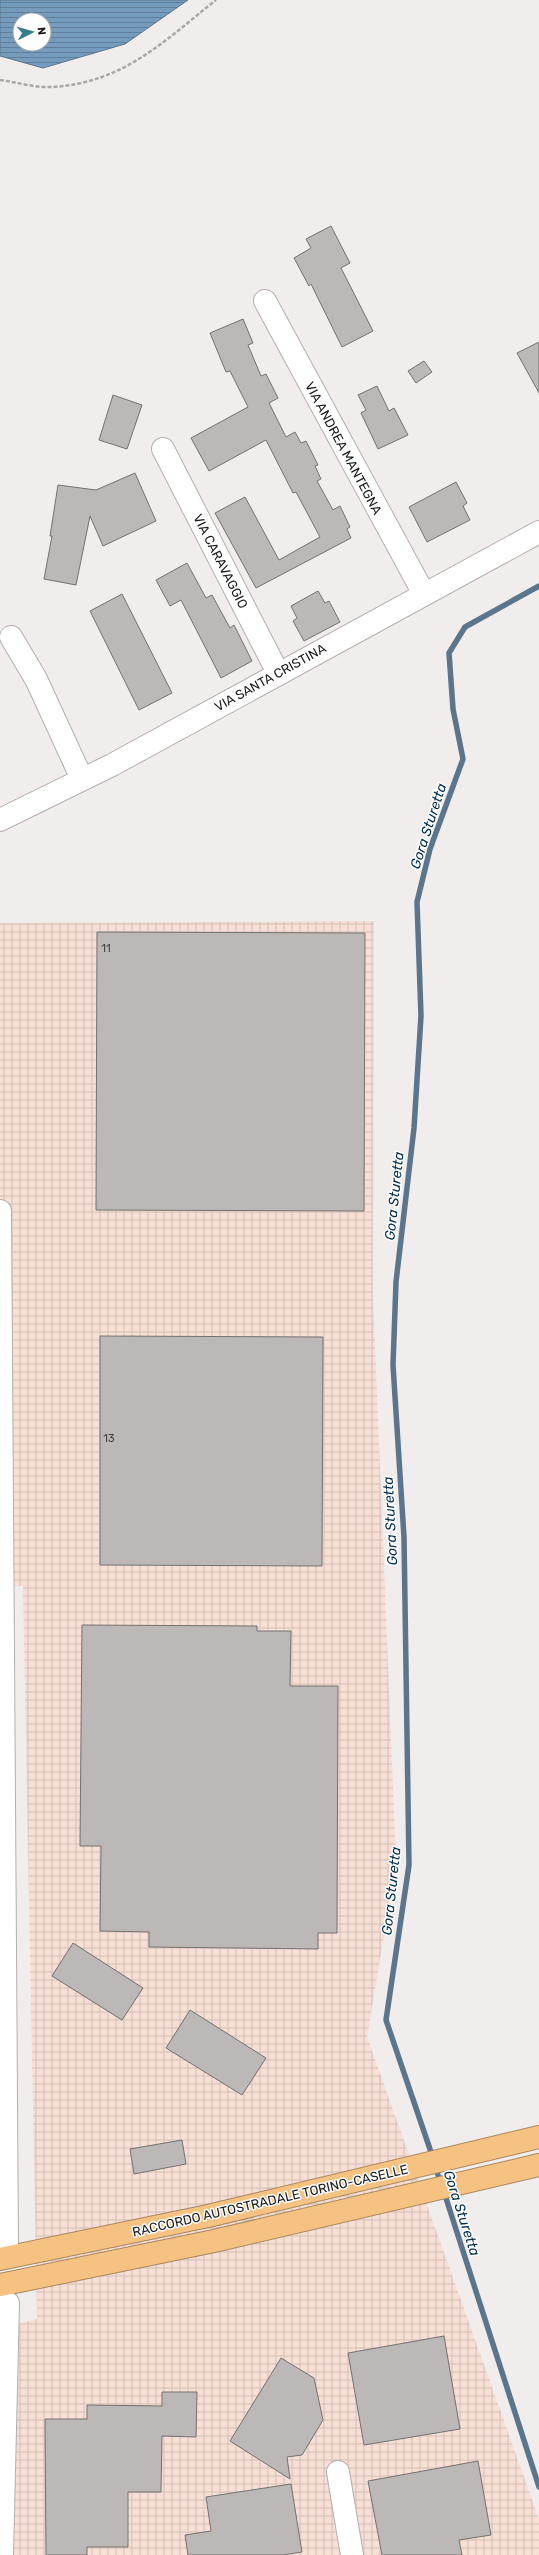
<svg xmlns="http://www.w3.org/2000/svg" width="539" height="2555" font-family="Rubik,sans-serif">
<style>
.industrial{fill:url(#industrial-grid)}
.water{fill:url(#water-rules);stroke:#5b758c;fill-rule:evenodd}
.lines{fill:none;stroke-linecap:round;stroke-linejoin:round}
.stream{stroke:#5b758c;stroke-width:5.5}
.building{fill:#bcb8b7;stroke:#747170}
.minor-casing{stroke:#b3afae;stroke-width:24}
.highway-casing{stroke:#a9885e;stroke-width:24}
.path{stroke:#aaa7a6;stroke-width:2.5;stroke-dasharray:4 2;stroke-linecap:butt}
.minor{stroke:#fff;stroke-width:22}
.highway{stroke:#f5c282;stroke-width:22}
.labels{text-anchor:middle;stroke-width:3;stroke-linejoin:round;paint-order:stroke}
.number-label{font-size:11px;fill:#444242}
.street-label{font-size:13px;fill:#1c1b1b;stroke:#fff}
.water-label{font-size:14px;font-style:italic;fill:#002e4f;stroke:#fff}
</style>
<defs>
<pattern id="industrial-grid" width="8" height="8" patternUnits="userSpaceOnUse"><rect width="8" height="8" fill="#f7dfd5"/><path d="M0 4h8M4 0v8" fill="none" stroke="#d3bfb6"/></pattern>
<pattern id="water-rules" width="6" height="5" patternUnits="userSpaceOnUse"><rect width="6" height="5" fill="#769cbd"/><path d="M0 2.5h6" fill="none" stroke="#607e99"/></pattern>
</defs>
<rect width="100%" height="100%" fill="#f1edec"/>
<path class="industrial" d="M 374,921 L 373,1296 L 396,1863 L 367,2037 L 539,2519 L 539,2555 L 0,2555 L 0,2328 L 37,2319 L 23,1586 L 0,1587 L 0,923 Z"/>
<path class="water" d="M 0,0 L 188,0 L 125,44 L 43,68 L 0,56 ZM 20,20 L 44,20 L 44,44 L 20,44 Z"/>
<g class="lines">
<path class="stream" d="M 433,2158 L 386,2020 L 409,1865 L 404,1537 L 393,1365 L 396,1282 L 414,1128 L 421,1016 L 417,902 L 430,849 L 463,759 L 453,709 L 449,653 L 465,627 L 539,586
M 435,2166 L 441,2184
M 444,2192 L 539,2487"/>
</g>
<path class="building" d="M 331,226 L 350,263 L 341,268 L 373,331 L 342,347 L 311,284 L 309,286 L 294,258 L 311,248 L 306,239 Z
M 243,319 L 253,343 L 248,345 L 261,376 L 266,374 L 278,398 L 269,403 L 286,437 L 295,432 L 301,443 L 306,441 L 318,465 L 315,466 L 321,479 L 317,481 L 333,510 L 340,506 L 350,527 L 347,529 L 351,538 L 256,588 L 215,513 L 245,497 L 279,560 L 320,537 L 296,492 L 293,493 L 266,440 L 209,471 L 191,438 L 248,407 L 230,371 L 226,372 L 210,333 Z
M 539,342 L 539,393 L 517,353 Z
M 424,361 L 432,372 L 416,383 L 408,371 Z
M 377,386 L 389,411 L 394,408 L 408,435 L 378,449 L 361,413 L 366,410 L 358,395 Z
M 113,395 L 142,405 L 127,449 L 99,440 Z
M 135,473 L 156,521 L 103,546 L 90,516 L 76,585 L 44,579 L 52,536 L 50,536 L 58,485 L 96,490 Z
M 456,482 L 467,503 L 463,506 L 470,520 L 427,542 L 409,507 Z
M 187,563 L 206,598 L 212,595 L 230,628 L 234,625 L 252,661 L 221,678 L 181,600 L 170,606 L 156,580 Z
M 318,591 L 325,603 L 329,601 L 340,622 L 304,641 L 293,621 L 297,618 L 291,606 Z
M 122,594 L 172,693 L 139,710 L 90,611 Z
M 97,932 L 365,933 L 364,1211 L 96,1210 Z
M 100,1336 L 323,1337 L 322,1566 L 100,1565 Z
M 82,1625 L 257,1626 L 257,1631 L 291,1631 L 290,1686 L 338,1686 L 337,1933 L 318,1933 L 318,1949 L 149,1947 L 149,1932 L 100,1931 L 101,1846 L 80,1846 Z
M 73,1943 L 143,1988 L 122,2020 L 52,1976 Z
M 190,2010 L 266,2058 L 242,2095 L 166,2048 Z
M 182,2140 L 186,2164 L 134,2174 L 130,2149 Z
M 444,2336 L 460,2429 L 364,2445 L 348,2353 Z
M 281,2358 L 314,2378 L 323,2420 L 302,2455 L 287,2457 L 290,2479 L 230,2441 Z
M 162,2392 L 197,2392 L 196,2437 L 162,2436 L 161,2492 L 128,2492 L 128,2547 L 87,2547 L 87,2555 L 46,2555 L 45,2419 L 87,2419 L 87,2405 L 162,2406 Z
M 478,2461 L 491,2535 L 459,2540 L 462,2555 L 382,2555 L 368,2481 Z
M 291,2484 L 302,2552 L 283,2555 L 188,2555 L 185,2535 L 211,2531 L 206,2497 Z"/>
<g class="lines">
<defs>
<path id="minor" d="M 265,301 L 424,594
M 163,449 L 278,673
M 11,637 L 36,679 L 82,779
M 0,820 L 112,765 L 539,532
M 0,1211 L 7,2246
M 338,2472 L 352,2555
M 2,2555 L 8,2303"/>
<path id="highway" d="M 0,2259 L 208,2216 L 539,2137
M 0,2285 L 214,2241 L 539,2165"/>
</defs>
<use href="#minor" class="minor-casing"/>
<use href="#highway" class="highway-casing"/>
<path class="path" d="M 0,80 C 16,82 35,88 52,87 C 123,83 163,42 216,0"/>
<use href="#minor" class="minor"/>
<use href="#highway" class="highway"/>
</g>
<g class="labels">
<g class="number-label">
<text x="106" y="952">11</text>
<text x="109" y="1442">13</text>
</g>
<g class="street-label">
<text transform="translate(344 448) rotate(62)" y="5">VIA ANDREA MANTEGNA</text>
<text transform="translate(221 561) rotate(63)" y="5">VIA CARAVAGGIO</text>
<text transform="translate(270 677) rotate(-29)" y="5">VIA SANTA CRISTINA</text>
<text transform="translate(270 2200) rotate(-13)" y="5">RACCORDO AUTOSTRADALE TORINO-CASELLE</text>
</g>
<g class="water-label">
<text transform="translate(428 826) rotate(-72)" y="5">Gora Sturetta</text>
<text transform="translate(394 1196) rotate(-84)" y="5">Gora Sturetta</text>
<text transform="translate(390 1521) rotate(-93)" y="5">Gora Sturetta</text>
<text transform="translate(391 1891) rotate(-84)" y="5">Gora Sturetta</text>
<text transform="translate(462 2213) rotate(72)" y="5">Gora Sturetta</text>
</g>
</g>
<g transform="translate(32 32) rotate(84)"><circle r="19" fill="#ffffff" stroke="#a4a4a4"/>
<path d="M0-3L7 15L0 10L-7 15Z" fill="#397f8a"/>
<text y="-6" font-size="11" font-weight="bold" text-anchor="middle" fill="#1c1b1b">N</text>
</g>
</svg>
